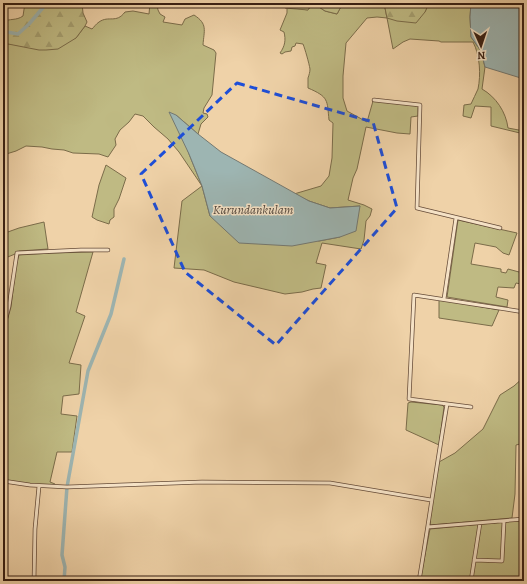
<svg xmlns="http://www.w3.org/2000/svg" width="527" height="584" font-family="Alegreya,serif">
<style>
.green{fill:#bfba83;stroke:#7b6c4a}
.forest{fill:url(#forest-firs);stroke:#7b6c4a}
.water{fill:#9db5b2;stroke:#747972}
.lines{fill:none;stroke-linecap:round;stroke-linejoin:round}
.canal{stroke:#9db5b2;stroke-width:3.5}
.minor-casing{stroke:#654b38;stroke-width:4.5}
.minor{stroke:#f5e2c6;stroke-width:3}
.marked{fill:none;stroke:#1d4ed8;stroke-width:3;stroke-dasharray:8 5;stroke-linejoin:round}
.labels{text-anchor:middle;stroke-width:3;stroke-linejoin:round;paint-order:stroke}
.water-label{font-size:13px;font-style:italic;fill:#564b42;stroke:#f5e2c6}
</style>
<defs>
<pattern id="forest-firs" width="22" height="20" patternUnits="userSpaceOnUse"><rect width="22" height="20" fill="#bfba83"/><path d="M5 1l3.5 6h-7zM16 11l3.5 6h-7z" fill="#a59f70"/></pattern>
</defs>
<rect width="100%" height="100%" fill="#efd2a8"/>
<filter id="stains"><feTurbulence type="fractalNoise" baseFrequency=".005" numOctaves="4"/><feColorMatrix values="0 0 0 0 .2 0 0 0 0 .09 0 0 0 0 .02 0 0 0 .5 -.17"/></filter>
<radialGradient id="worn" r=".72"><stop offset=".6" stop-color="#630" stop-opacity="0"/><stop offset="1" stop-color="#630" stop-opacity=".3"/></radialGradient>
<path class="green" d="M 150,3 L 153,3 L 157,5 L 158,10 L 160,14 L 165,17 L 163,22 L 182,25 L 185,19 L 194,15 C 208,24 204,30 203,45 L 214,50 L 216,53 L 212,95 L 204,108 L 203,113 L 207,114 L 208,117 L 201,124 L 198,134 L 176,115 L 189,154 L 202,186 L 210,216 L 319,241 L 340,237 L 360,206 L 330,208 L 309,201 L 294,194 L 321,186 L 329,176 L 332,158 L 333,123 L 329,120 C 327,100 329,97 308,88 C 308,85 308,81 308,78 C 309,75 310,72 310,69 C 309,63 305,49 303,44 L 296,43 L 295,46 L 292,47 L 291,51 L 285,52 L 282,54 L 280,53 C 285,46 286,40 284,32 L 280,30 L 287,13 L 287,7 L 308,10 L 313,3 L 325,11 L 337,14 L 343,3 L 384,3 L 387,18 L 425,12 L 429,3 L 457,3 L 466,7 L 471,3 L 470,17 L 471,37 L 481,51 L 485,67 L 482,89 C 496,97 506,112 508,128 L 524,131 L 524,134 L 491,126 L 491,107 L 475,106 L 471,118 L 463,116 L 464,105 L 471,104 C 473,99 476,94 478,89 C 481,75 480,55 473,42 L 441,42 L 439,41 L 410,39 L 403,42 L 393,49 L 387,18 L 377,17 L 367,18 L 346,43 L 343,76 L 343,98 L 347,111 L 367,122 L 373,101 L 418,106 L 418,116 L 411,117 L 410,134 L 397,133 L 366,127 L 357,169 L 353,178 L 348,200 L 364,205 L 372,209 L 370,216 L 366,221 L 364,240 L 361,249 L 322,243 L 316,263 L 326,265 L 321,288 L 313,289 L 302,292 L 285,294 L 234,282 L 204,270 L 174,268 L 182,201 L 202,186 L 179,152 L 168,139 L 154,127 L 143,116 L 135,114 L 129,122 L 120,130 L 115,139 L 116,145 L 108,157 L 99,154 L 73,153 L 64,150 L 52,149 L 42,147 L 26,146 L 16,151 L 3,155 L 3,43 L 25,46 L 76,38 L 85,26 L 92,29 C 94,27 96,24 99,22 C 109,15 116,24 125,12 L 133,11 L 149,14 Z
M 106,165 L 126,178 L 119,199 L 114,209 L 114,217 L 110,220 L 109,224 L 97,220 L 92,217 L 99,185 Z
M 458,220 L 517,233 L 509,255 L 503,253 L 496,247 L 475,243 L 471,264 L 501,269 L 501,272 L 506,273 L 508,269 L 519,272 L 524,271 L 524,277 L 521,284 L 516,283 L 514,288 L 498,287 L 496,297 L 508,300 L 507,307 L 447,297 Z
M 44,222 L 48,249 L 19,251 L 15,254 L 3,259 L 3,229 L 5,233 L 19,228 Z
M 93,252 L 76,312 L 85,316 L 69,363 L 81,365 L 79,394 L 63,396 L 61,414 L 77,416 L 72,452 L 57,452 L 50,482 L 55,484 L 55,486 L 30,484 L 3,480 L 3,335 L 11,307 L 16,265 L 19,255 L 52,253 Z
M 439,299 L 499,310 L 492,326 L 439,318 Z
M 524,377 L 524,443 L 516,445 L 515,494 L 512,518 L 430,525 L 431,509 L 439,462 L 455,453 L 483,429 L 500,395 L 514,386 Z
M 411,402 L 442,405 L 444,407 L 439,445 L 406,430 L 408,403 Z
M 524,520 L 524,581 L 420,581 L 430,529 Z"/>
<path class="forest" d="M 25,3 L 82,3 L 83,13 L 87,22 L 85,26 L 76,38 L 58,49 L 46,50 L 39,50 L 3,43 L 3,22 C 10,18 16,21 23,16 Z
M 283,3 L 312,3 L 308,10 L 285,8 Z
M 313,3 L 343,3 L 337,14 L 325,11 Z
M 384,3 L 429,3 L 425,12 L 416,23 L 397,21 L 387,18 Z"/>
<path class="water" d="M 471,3 L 524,3 L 524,79 L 485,67 L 481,51 L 471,37 L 470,17 Z
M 169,112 L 176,115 L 198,134 L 221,152 L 309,201 L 330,208 L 360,206 L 356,231 L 340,237 L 292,246 L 239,243 L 210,216 L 202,186 L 189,154 Z"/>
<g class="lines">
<path class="canal" d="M 3,39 L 7,32 L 18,34 L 29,24 L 47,3
M 64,581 L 65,567 L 62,555 L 67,487 L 88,371 L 111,314 L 124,259"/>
<defs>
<path id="minor" d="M 374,100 L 420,105 L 417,208 L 500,228
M 444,299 L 456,218
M 3,329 L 9,306 L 17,253 L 81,250 L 108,250
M 471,407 L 409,399 L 414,295 L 524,312
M 3,481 L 30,485 L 67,487 L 202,482 L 330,483 L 431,500
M 428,527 L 524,519
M 474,560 L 502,561 L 504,521
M 34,581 L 35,529 L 39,486
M 419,581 C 429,522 437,463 447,404
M 471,581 L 480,523"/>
</defs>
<use href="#minor" class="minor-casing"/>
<use href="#minor" class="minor"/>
</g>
<path class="marked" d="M 237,83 L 373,122 L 397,208 L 276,345 L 185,272 L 141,174 Z"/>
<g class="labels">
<g class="water-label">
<text x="253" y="214">Kurundankulam</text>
</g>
</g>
<rect width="527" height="584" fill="none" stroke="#efd2a8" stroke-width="16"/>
<rect x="4" y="4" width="519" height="576" fill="none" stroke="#371e12" stroke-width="2"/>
<rect x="8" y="8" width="511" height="568" fill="none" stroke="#371e12"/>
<g transform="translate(481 46) rotate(177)" stroke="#f5e2c6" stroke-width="3" paint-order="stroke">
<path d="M0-3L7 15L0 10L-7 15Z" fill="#371e12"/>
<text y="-6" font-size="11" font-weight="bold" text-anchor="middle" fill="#371e12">N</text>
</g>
<rect width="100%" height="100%" filter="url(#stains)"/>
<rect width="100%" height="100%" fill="url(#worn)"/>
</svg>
